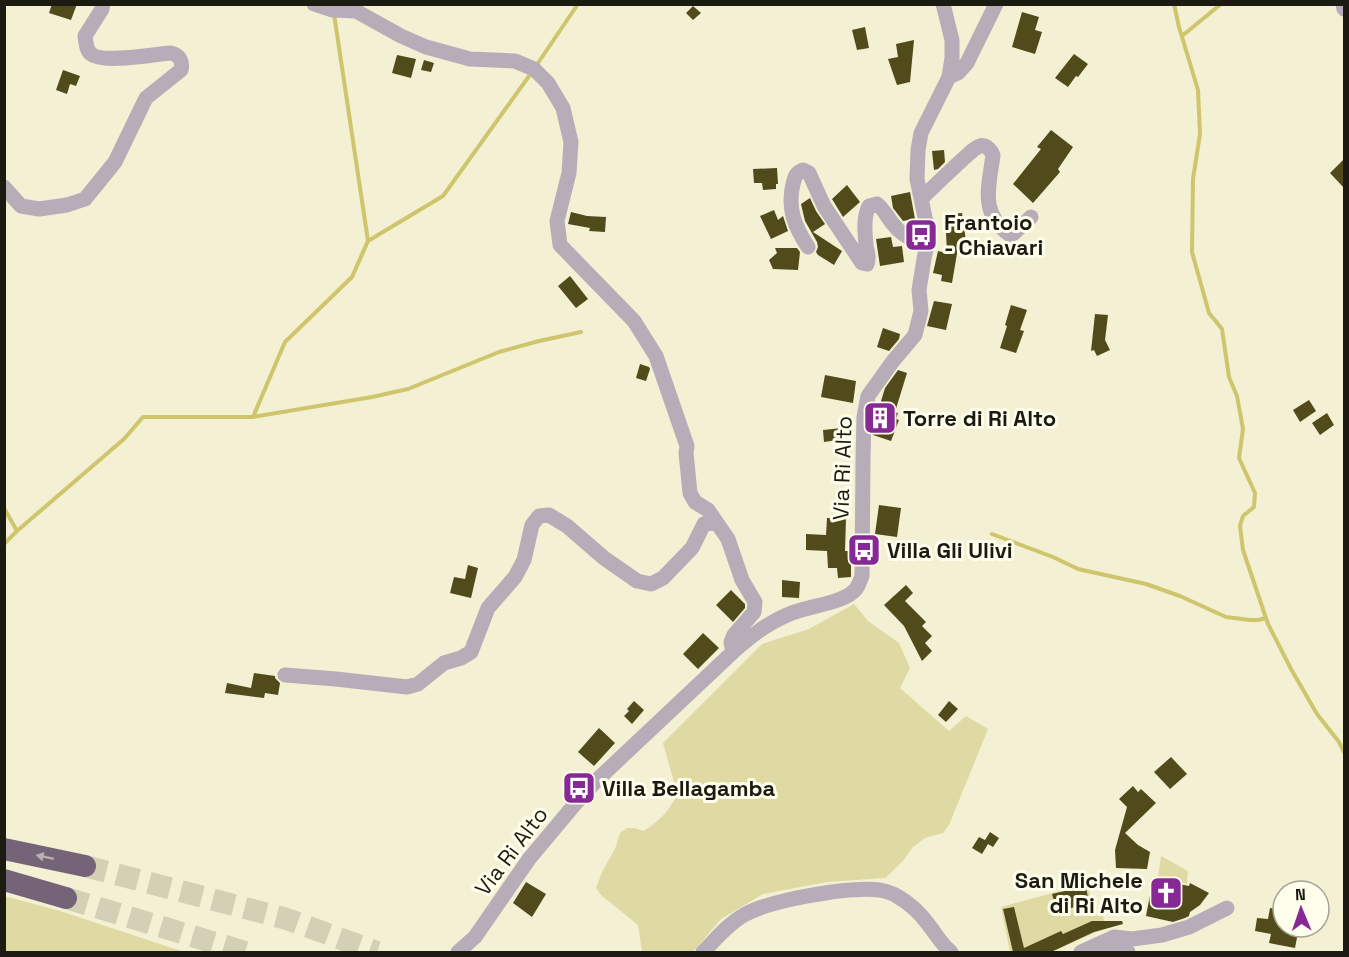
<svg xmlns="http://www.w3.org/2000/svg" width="1349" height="957" font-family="'Space Grotesk',sans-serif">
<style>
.green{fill:#dfd9a4}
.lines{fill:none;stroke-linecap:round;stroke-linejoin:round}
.stream{stroke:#cfc56c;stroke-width:4}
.building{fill:#514b1b}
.highway-tunnel{stroke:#d3d0b6;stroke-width:22;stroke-dasharray:22 11;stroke-linecap:butt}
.minor{stroke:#b6adb8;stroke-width:15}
.highway{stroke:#756378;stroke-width:22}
.oneway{fill:#bab0b2}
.labels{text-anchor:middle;stroke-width:6;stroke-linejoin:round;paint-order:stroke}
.poi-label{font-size:22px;font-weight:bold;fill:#1c1b11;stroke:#fffdeb;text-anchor:start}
.street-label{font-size:22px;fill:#1c1b11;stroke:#fffdeb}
</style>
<rect width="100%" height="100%" fill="#f3f0d3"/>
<path class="green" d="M 854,604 L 868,621 L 899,643 L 910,668 L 900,688 L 949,731 L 966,716 L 988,729 L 949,825 L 943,833 L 925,838 L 913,847 L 903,861 L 885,878 L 827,882 L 763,894 L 721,919 L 693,952 L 644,952 L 642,951 L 638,925 L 601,895 L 596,888 L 602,872 L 615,849 L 620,833 L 627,828 L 635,828 L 643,831 C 656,825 674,806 677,793 L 663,743 L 762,644 L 809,629 Z
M 1161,856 L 1188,871 L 1187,884 L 1158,877 Z
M 1089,883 L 1092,915 L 1103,916 L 1106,929 L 1094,933 L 1052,952 L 1010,952 L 1001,907 Z
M 4,896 L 60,911 L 184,952 L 5,952 Z"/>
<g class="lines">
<path class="stream" d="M 1174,4 L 1179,27 L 1198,90 L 1200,134 L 1193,179 L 1192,252 L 1209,313 L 1222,329 L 1229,377 L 1237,396 L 1243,429 L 1239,458 L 1255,493 L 1254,507 L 1243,516 L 1240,526 L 1243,550 L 1268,624 L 1291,669 L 1317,714 L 1339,742 L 1344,752
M 1182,36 L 1221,4
M 536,66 L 578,4
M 368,241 L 443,196 L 532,72
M 253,417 L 372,397 L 408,389 L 499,352 L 539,341 L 581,332
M 4,508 L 17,531
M 992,534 L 1053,557 L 1078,569 L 1146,584 L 1180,596 L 1226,617 L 1250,620 L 1258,620 L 1266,618
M 4,544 L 17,531 L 124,439 L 143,417 L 253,417 L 285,342 L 352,277 L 368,241 L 334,14"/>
</g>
<path class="building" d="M 52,4 L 77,4 L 71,20 L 49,13 Z
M 693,6 L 701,13 L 693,20 L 686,13 Z
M 1022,12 L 1039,17 L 1035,30 L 1042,32 L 1035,54 L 1012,47 Z
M 865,27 L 869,48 L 857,50 L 852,30 Z
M 914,40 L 910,82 L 897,85 L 888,59 L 898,57 L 896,44 Z
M 1074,54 L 1088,64 L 1078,77 L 1076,76 L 1068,87 L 1055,78 Z
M 397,55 L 416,59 L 411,78 L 392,73 Z
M 424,60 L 434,63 L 431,72 L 421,70 Z
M 63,70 L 80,76 L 76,86 L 70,84 L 67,94 L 56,90 Z
M 1051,130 L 1073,147 L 1058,169 L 1060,172 L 1033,203 L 1013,184 L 1041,149 L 1037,147 Z
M 944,150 L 945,162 L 938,169 L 934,170 L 932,151 Z
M 1344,159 L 1344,188 L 1330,173 Z
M 777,168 L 778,184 L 776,184 L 776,189 L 763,190 L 762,183 L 754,183 L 753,169 Z
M 847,185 L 860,202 L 843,217 L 832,199 Z
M 910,192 L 915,219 L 903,221 L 893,208 L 891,196 Z
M 810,198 L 816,211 L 825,224 L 813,232 L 842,251 L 834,265 L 818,255 L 816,252 L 818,247 L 817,242 L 805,221 L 801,204 Z
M 774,210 L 778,220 L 783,216 L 788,231 L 771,239 L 760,216 Z
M 571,212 L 587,216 L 606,217 L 605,232 L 589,231 L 590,228 L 568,224 Z
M 962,213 L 966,241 L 959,242 L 952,283 L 941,281 L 942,275 L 933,273 L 938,251 L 947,253 L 945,214 Z
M 891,237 L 893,247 L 902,246 L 904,262 L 880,266 L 876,239 Z
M 775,248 L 797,248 L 800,252 L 798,270 L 773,269 L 769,260 L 777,253 Z
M 570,276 L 588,299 L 576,308 L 558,286 Z
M 934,301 L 952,304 L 946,330 L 927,326 Z
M 1011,305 L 1027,310 L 1020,330 L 1024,331 L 1016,353 L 1000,348 L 1007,326 L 1005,325 Z
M 1095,314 L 1108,315 L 1105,340 L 1110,350 L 1097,356 L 1094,350 L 1091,351 Z
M 883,328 L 900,334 L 899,339 L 889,351 L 877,347 Z
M 640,364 L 649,367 L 650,369 L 646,381 L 636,378 Z
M 898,370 L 907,373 L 895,412 L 898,413 L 896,419 L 899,420 L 891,441 L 873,435 L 874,418 L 876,411 L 878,411 L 885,388 Z
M 825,375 L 856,381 L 853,403 L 821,397 Z
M 1309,400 L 1316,411 L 1300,422 L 1293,410 Z
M 1327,413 L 1334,425 L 1320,435 L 1312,423 Z
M 842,428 L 844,439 L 824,442 L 823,430 Z
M 879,505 L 901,508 L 897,537 L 875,534 Z
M 827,518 L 846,518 L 845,551 L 851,551 L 851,577 L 838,578 L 837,568 L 828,568 L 827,551 L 806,550 L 806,534 L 826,535 Z
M 468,565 L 478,568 L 471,598 L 450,593 L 454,577 L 465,579 Z
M 782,580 L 800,582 L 799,598 L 782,597 Z
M 906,585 L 913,593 L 905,601 L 926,622 L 922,626 L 932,636 L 925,643 L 932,651 L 922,661 L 904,626 L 884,605 Z
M 731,590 L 745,604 L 745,608 L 733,622 L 716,605 Z
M 703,633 L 719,648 L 698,669 L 683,654 Z
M 254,673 L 275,676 L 275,678 L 280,683 L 278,695 L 265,693 L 264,698 L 225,693 L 227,683 L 251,688 Z
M 634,701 L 644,710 L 632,724 L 624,716 L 629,711 L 627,709 Z
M 949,701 L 958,709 L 946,722 L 938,715 Z
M 599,728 L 615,743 L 594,766 L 578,752 Z
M 1171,757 L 1187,774 L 1170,789 L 1154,772 Z
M 1133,786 L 1138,792 L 1141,789 L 1156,803 L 1125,833 L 1138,845 L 1150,852 L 1147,869 L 1116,868 L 1115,850 L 1127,807 L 1119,799 Z
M 990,832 L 999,838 L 993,847 L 988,844 L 982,854 L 972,848 L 979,837 L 985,840 Z
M 1153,879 L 1189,886 L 1190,883 L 1209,893 L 1200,905 L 1190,912 L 1189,916 L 1185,918 L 1173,922 L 1146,916 Z
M 526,882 L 546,894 L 532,917 L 513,903 Z
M 1086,886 L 1089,904 L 1057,911 L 1052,894 Z
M 1014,907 L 1024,948 L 1061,931 L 1063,934 L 1092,921 L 1122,921 L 1123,924 L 1094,932 L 1051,952 L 1013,952 L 1003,909 Z
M 1270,908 L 1283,910 L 1283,927 L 1299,927 L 1295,948 L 1269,943 L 1271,934 L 1255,931 L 1257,918 L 1268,919 Z"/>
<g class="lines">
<path class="highway-tunnel" d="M 85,866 L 287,919 L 377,952
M 66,898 L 245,952"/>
<path class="minor" d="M 314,4 L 332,10 L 356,11 L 401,36 L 426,47 L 470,59 L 515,61 L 534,69 L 548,83 L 563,108 L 571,142 L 569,173 L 557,221 L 560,245 L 634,321 L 656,356 L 687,446 L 686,453 L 690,493 L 695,502 L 708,510 L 728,539 L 742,580 L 755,602 L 754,612 L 734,635 L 731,642 L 733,652
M 1343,4 L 1344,9
M 949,77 L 958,73 L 967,63 L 996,4
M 4,187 L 21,206 L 39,209 L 67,205 L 85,199 L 115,162 L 146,98 L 181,70 C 183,62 180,55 171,53 C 155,54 103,64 91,54 C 86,50 86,42 85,36 L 102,9 L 103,4
M 921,199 C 935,185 949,172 963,159 C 968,155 973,149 978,147 C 985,143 990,149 993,155 C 989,187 979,213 1010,235 L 1014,233 L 1031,217
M 808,247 C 795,227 787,209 793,184 C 795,176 796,173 803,170 L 809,173 L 824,206 L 862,263 L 867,264 C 870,257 867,252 866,245 C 865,232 863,218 869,206 L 877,204 C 884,209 887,217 893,224 C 903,237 913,239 927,244
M 285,675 L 336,679 L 407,687 L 418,684 L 444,663 L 461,658 L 471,652 L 488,608 L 515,577 L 524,560 L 532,525 L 539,516 L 549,515 L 567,526 L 604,558 L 637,581 L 651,584 L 663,578 L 692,548 L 704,524 L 716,522
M 1099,944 L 1128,952
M 458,952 L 475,937 L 529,859 L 575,804 L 597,780 L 733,652 C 750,637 766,624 787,615 C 805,606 844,604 856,589 C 859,585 860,581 862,576 L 863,459 L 864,417 L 868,396 L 893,361 L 915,335 L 921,311 L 919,290 L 924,259 L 927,244 L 928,232 L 917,179 L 918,150 L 921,133 L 949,77 L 952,58 L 952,40 L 943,4
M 703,952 C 716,939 728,924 744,915 C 770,900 850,886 880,890 C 885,891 892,893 897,896 C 909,903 920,913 928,924 C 936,934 941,944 951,952
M 1081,952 L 1114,937 L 1132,939 L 1162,935 L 1189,927 L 1227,908"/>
<path class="highway" d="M 4,849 L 85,866
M 4,880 L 66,898"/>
</g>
<defs><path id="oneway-solid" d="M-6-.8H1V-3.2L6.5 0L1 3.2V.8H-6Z" transform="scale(1.5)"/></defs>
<use class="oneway" href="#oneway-solid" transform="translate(45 857) rotate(-168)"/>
<defs>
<symbol id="bus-square" viewBox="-11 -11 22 22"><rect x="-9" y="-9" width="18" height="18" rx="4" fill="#862994" stroke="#fffdeb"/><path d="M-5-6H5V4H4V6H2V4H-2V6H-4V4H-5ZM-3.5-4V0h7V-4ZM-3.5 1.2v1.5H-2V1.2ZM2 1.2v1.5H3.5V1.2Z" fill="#fff"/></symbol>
<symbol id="building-square" viewBox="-11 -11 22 22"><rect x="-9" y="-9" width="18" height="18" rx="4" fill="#862994" stroke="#fffdeb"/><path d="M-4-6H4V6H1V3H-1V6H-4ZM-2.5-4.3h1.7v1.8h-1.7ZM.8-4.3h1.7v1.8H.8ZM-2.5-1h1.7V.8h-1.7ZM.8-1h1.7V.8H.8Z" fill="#fff"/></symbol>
<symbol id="church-square" viewBox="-11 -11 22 22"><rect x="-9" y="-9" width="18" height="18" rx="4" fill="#862994" stroke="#fffdeb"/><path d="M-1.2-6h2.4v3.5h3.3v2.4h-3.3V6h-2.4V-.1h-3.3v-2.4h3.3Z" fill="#fff"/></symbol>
</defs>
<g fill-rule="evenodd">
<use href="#bus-square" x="902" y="216" width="38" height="38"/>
<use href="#building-square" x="861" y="399" width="38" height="38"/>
<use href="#bus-square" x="845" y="531" width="38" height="38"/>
<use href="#bus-square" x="560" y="769" width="38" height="38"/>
<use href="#church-square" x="1147" y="874" width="38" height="38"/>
</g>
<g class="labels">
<g class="poi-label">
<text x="944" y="230">Frantoio<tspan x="944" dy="25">- Chiavari</tspan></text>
<text x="903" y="426">Torre di Ri Alto</text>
<text x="887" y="558">Villa Gli Ulivi</text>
<text x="602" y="796">Villa Bellagamba</text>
<text x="1143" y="888" text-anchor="end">San Michele<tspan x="1143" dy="25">di Ri Alto</tspan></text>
</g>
<g class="street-label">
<text transform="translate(842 468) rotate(-88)" y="8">Via Ri Alto</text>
<text transform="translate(511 851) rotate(-53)" y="8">Via Ri Alto</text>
</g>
</g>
<rect width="1349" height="957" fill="none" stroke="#1c1b11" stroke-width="12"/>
<g transform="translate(1301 909) rotate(358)"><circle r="28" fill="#fffdeb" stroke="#a4a394" stroke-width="1.5"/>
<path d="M0-4.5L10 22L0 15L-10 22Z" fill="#862994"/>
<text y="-9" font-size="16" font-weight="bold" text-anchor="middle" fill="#1c1b11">N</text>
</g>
</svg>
